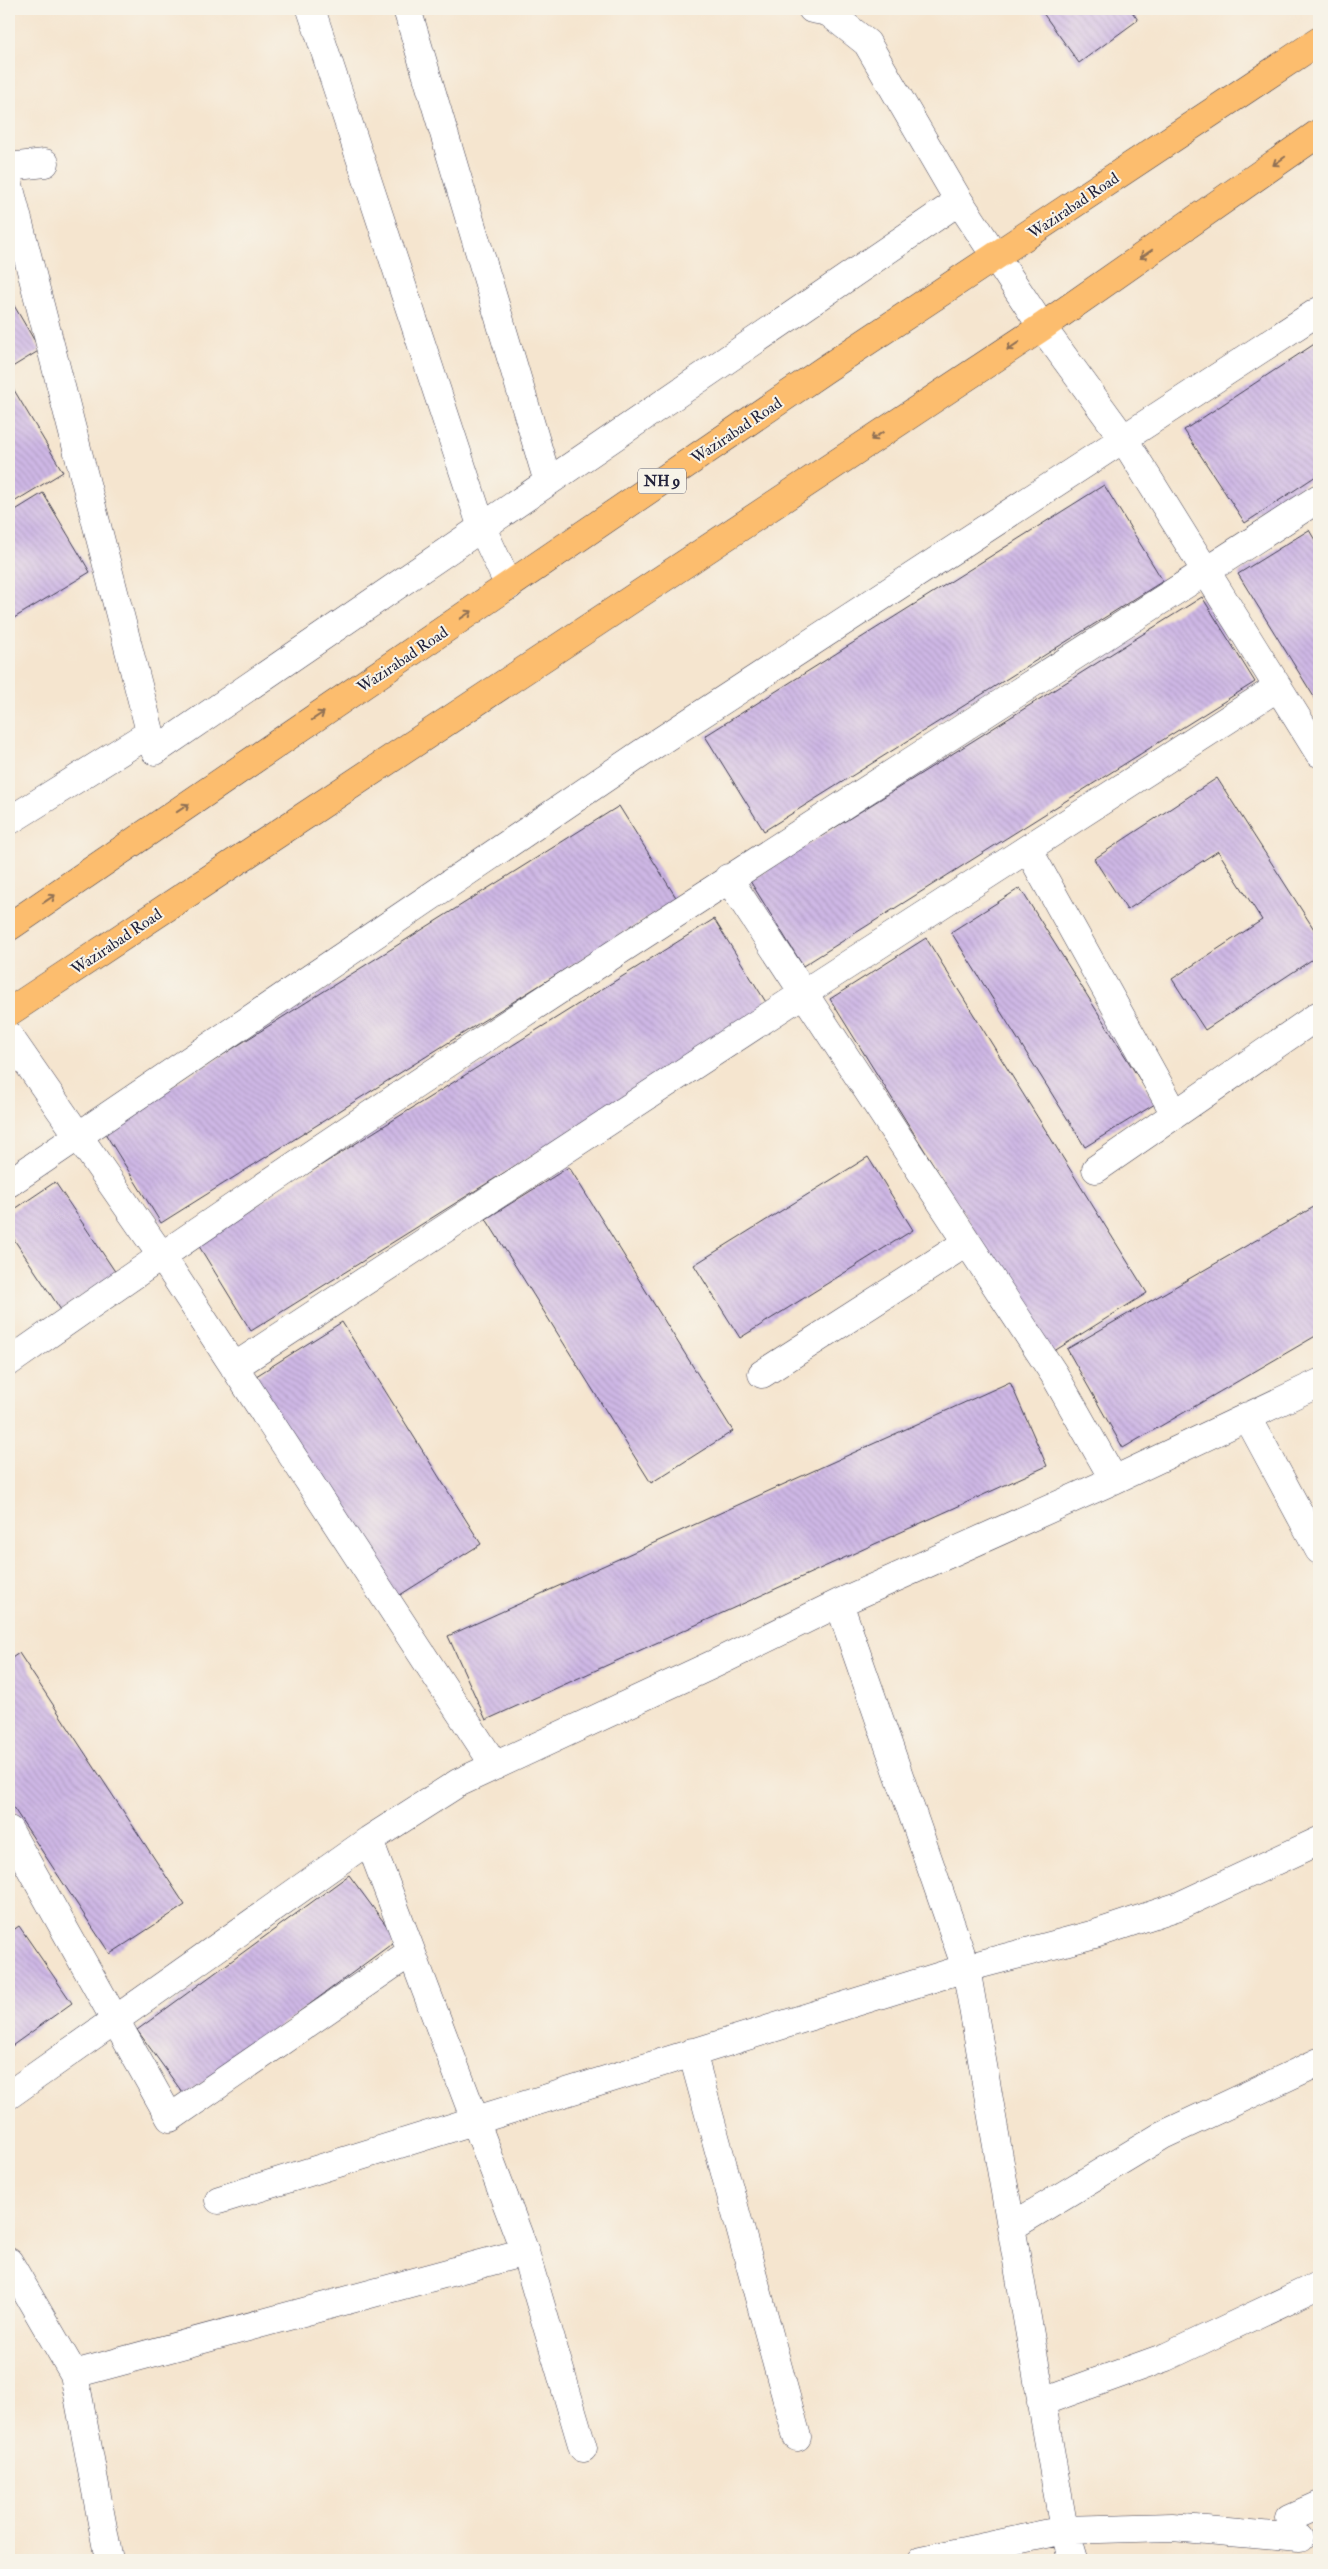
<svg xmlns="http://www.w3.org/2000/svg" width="1328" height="2569" font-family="'IM FELL Double Pica',serif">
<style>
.building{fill:url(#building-back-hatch)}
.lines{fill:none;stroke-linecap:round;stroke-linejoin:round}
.minor-casing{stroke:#423f51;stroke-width:29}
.highway-casing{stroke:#423f51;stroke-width:29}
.minor{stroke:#fff;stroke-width:28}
.highway{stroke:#fcbd6e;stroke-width:28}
.oneway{stroke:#8f7054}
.labels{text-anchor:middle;stroke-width:4;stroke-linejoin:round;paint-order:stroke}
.shield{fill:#f7f3e8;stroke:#62616f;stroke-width:1}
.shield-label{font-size:15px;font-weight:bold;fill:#22223b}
.street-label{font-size:16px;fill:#22223b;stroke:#f7f3e8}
</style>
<defs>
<pattern id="building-back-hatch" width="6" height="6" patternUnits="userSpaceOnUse" patternTransform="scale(1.25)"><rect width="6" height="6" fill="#ceb7e5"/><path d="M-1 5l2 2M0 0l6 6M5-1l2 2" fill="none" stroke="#b19dc5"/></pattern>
</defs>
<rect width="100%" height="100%" fill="#f7f3e8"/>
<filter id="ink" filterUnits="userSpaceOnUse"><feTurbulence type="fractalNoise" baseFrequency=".02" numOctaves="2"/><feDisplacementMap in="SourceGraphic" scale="10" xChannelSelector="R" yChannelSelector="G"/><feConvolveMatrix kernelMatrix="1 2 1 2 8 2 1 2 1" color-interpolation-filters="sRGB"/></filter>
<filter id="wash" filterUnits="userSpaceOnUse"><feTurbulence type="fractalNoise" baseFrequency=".0096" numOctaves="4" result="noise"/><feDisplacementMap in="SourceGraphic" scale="20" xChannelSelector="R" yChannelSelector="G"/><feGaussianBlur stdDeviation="1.12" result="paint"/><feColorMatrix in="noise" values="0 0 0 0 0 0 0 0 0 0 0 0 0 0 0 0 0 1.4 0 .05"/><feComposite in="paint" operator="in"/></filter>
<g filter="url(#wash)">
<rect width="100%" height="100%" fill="#f5e5cf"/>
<g id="blocks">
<path class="building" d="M 1040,9 L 1130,9 L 1138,20 L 1079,63 Z
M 9,297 L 40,350 L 9,369 Z
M 1319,341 L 1319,474 L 1245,523 L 1184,430 Z
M 11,385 L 63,472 L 9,505 L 9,386 Z
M 1104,485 L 1163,581 L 764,831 L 705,736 Z
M 43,493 L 90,572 L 9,621 L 9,514 Z
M 1309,530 L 1319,547 L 1319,705 L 1238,574 Z
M 1202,597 L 1255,682 L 803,966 L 750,881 Z
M 1217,778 L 1319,937 L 1319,955 L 1205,1030 L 1172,979 L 1262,920 L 1218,851 L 1127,910 L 1094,859 Z
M 619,806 L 677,899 L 161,1223 L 103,1130 Z
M 1020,888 L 1155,1104 L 1085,1147 L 951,932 Z
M 714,919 L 769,1007 L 251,1331 L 197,1243 Z
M 926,938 L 1147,1293 L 1051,1353 L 830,999 Z
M 868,1157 L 913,1230 L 740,1338 L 694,1265 Z
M 569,1167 L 733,1431 L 651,1483 L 486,1219 Z
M 55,1182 L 116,1273 L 61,1310 L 9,1232 L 9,1213 Z
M 1319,1204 L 1319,1334 L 1123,1448 L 1067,1349 Z
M 342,1322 L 481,1544 L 392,1600 L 253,1378 Z
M 1010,1382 L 1047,1466 L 486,1720 L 448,1636 Z
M 19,1653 L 185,1905 L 110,1954 L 9,1801 L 9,1660 Z
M 349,1875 L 397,1940 L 185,2096 L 137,2030 Z
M 19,1926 L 72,2003 L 9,2048 L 9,1933 Z"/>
</g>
</g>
<g filter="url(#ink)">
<use href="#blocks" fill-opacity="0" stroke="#423f51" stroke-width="1"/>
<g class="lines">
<defs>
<path id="minor" d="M 311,9 L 482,528 L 509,586
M 407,9 L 548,482
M 812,9 L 828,12 L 867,43 L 959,201 L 1042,327 L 1123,438 L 1319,753
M 9,167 L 45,163
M 9,185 L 155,751 L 959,201
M 9,821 L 150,733
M 1028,849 L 1175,1114
M 728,878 L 1054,1374 L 1114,1480
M 9,1036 L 161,1255 L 495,1766
M 1096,1169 L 1319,1015
M 9,1183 L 642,753 L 1319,311
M 9,1362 C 437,1061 880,783 1319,498
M 234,1367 L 804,993 L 1278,687
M 762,1374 L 966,1243
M 1247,1416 L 1319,1550
M 839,1603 L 966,1968 L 1064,2530 L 1073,2560
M 9,1830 L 170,2118 L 411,1952
M 369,1840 L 525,2252 L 583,2448
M 692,2052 L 797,2437
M 9,2095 L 369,1840 L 458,1783 L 716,1663 L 839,1603 L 1114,1480 L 1319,1383
M 219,2200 L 966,1968 L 1095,1934 L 1179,1906 L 1319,1841
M 1011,2227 L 1163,2135 L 1319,2062
M 9,2262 L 74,2374 L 109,2560
M 74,2374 L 525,2252
M 1041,2402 L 1166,2357 L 1319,2285
M 1290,2518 L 1319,2505
M 922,2560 L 1064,2530 L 1172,2527 L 1299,2538"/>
<path id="highway" d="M 9,927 L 824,370 L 1319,41
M 9,1012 L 1042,327 L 1319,133"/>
</defs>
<use href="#minor" class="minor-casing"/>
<use href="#highway" class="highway-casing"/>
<use href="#minor" class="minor"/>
<use href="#highway" class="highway"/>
</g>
<defs><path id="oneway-shaft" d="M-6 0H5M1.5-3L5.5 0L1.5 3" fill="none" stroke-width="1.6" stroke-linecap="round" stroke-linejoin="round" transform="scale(1.25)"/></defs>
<g class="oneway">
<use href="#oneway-shaft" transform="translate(1279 161) rotate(145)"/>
<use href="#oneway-shaft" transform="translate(1146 254) rotate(145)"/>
<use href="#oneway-shaft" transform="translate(1013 346) rotate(146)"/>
<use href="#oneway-shaft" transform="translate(877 436) rotate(146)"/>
<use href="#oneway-shaft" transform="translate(466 615) rotate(-34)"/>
<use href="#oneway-shaft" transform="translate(318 716) rotate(-34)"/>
<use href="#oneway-shaft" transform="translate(183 808) rotate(-34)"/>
<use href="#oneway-shaft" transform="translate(49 899) rotate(-34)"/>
</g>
</g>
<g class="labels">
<rect class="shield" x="638" y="468.5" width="48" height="25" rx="4"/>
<g class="shield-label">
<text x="662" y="486">NH 9</text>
</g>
<g class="street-label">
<text transform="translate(1073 205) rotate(-34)" y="6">Wazirabad Road</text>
<text transform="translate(736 430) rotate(-34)" y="6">Wazirabad Road</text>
<text transform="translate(402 659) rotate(-34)" y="6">Wazirabad Road</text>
<text transform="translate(116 941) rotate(-34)" y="6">Wazirabad Road</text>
</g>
</g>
<rect width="1328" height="2569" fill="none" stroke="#f7f3e8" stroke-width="30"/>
</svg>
